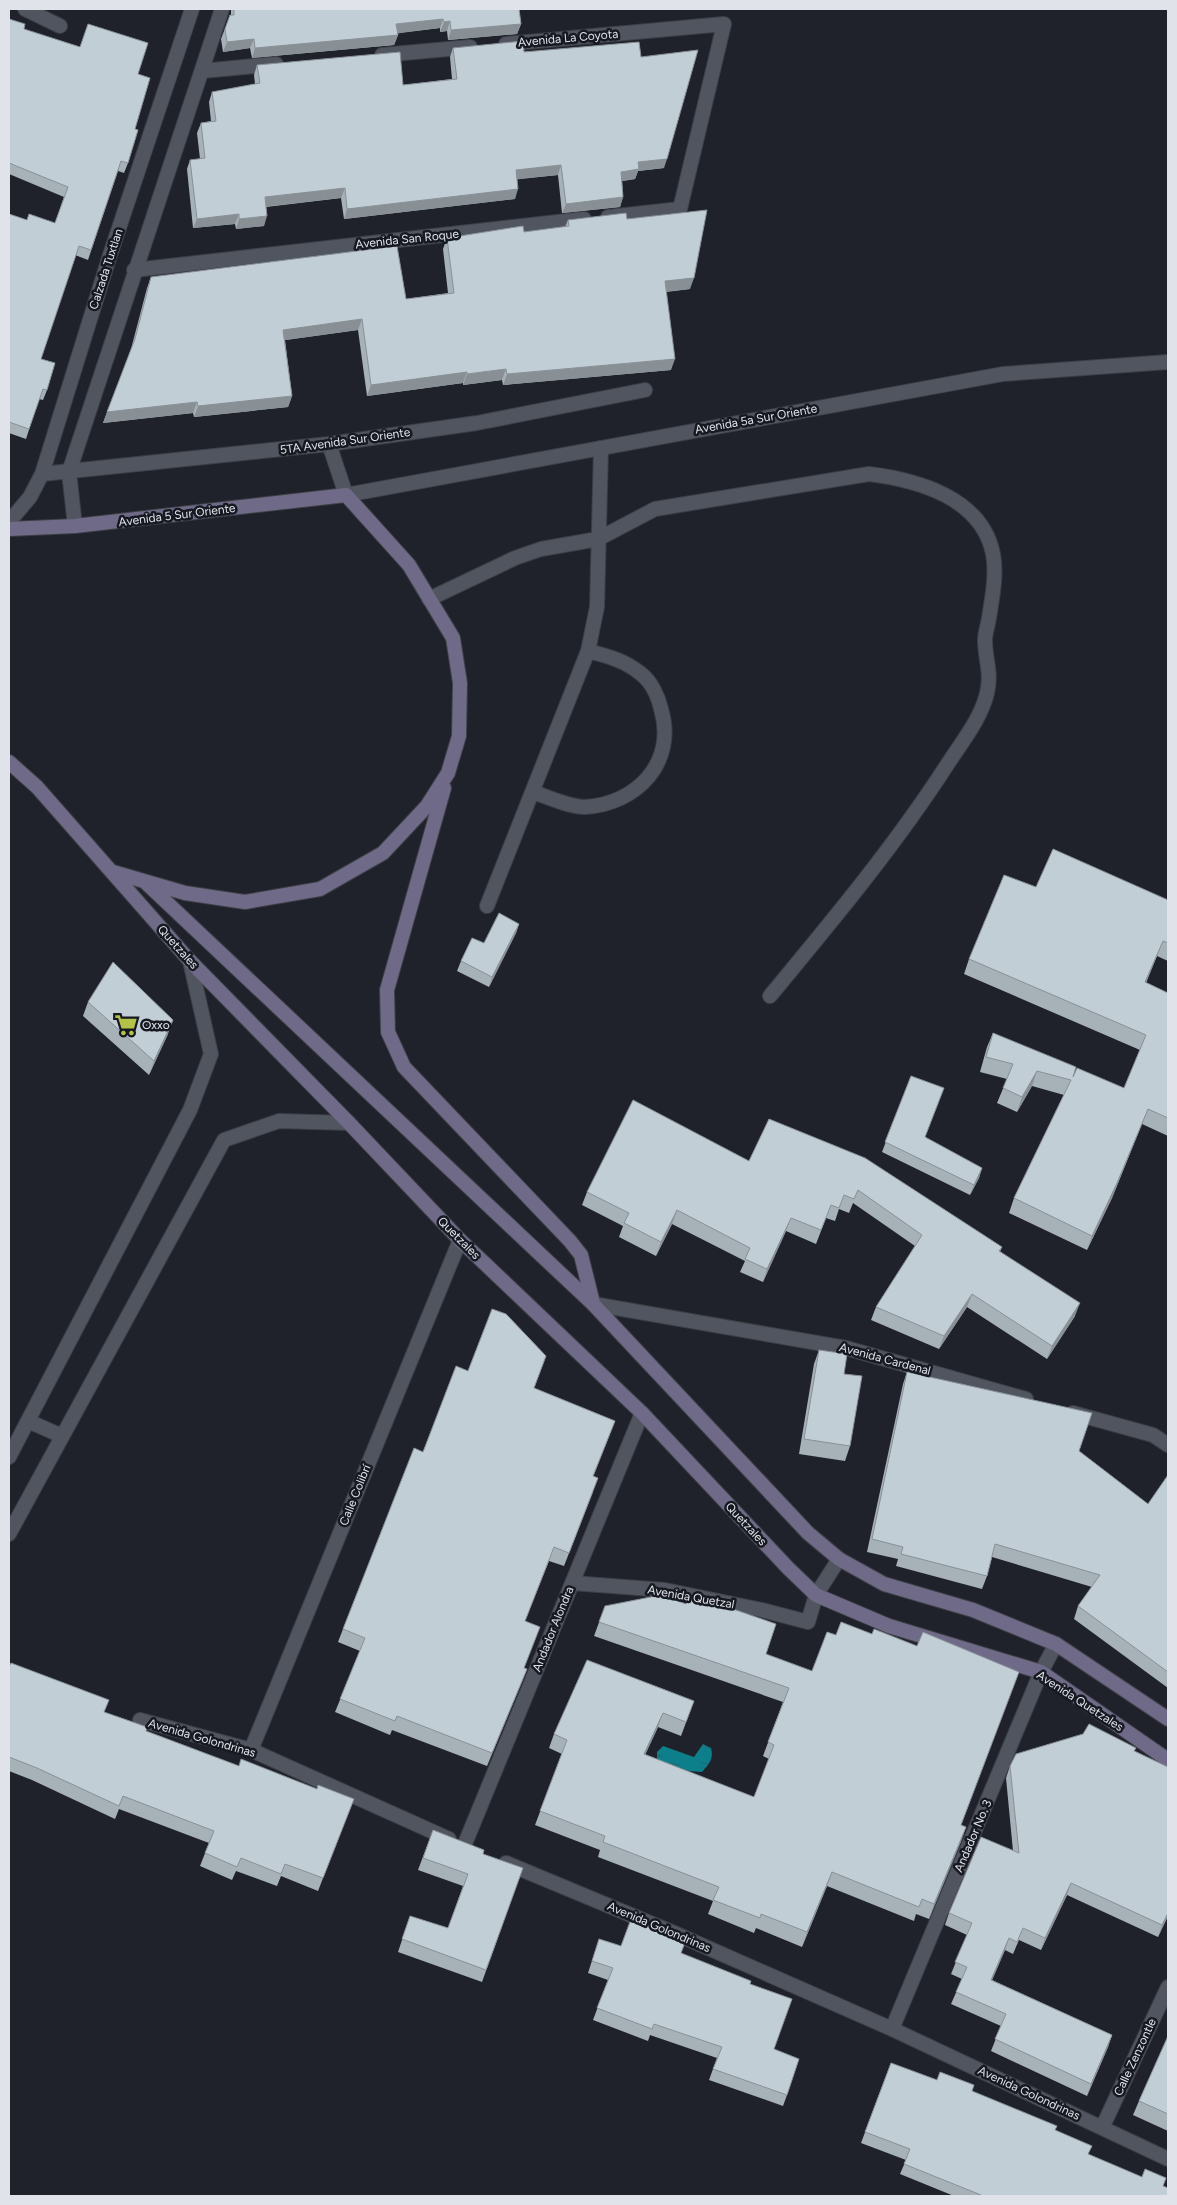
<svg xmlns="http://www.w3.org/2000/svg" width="1177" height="2205" font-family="Figtree,sans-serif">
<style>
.water{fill:url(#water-ripples)}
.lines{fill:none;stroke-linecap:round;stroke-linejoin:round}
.service-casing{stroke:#3d3f46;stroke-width:16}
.minor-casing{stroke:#3d3f46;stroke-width:16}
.tertiary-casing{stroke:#3d3f46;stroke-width:16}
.secondary-casing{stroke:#3d3f46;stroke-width:16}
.service{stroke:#51555f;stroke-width:14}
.minor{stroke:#51555f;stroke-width:14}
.tertiary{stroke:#51555f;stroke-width:14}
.secondary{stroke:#6f6a87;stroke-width:14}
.wall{fill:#a7b1b8}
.shaded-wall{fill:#889096}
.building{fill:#c2ced6;stroke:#889096}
.labels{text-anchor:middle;stroke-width:5;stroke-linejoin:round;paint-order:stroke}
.street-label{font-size:12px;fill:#e0e3e9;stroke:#161921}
.poi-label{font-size:12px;fill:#e0e3e9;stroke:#161921;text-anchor:start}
</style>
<defs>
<pattern id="water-ripples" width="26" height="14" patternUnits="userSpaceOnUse" patternTransform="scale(1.25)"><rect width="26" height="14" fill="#0c7f8b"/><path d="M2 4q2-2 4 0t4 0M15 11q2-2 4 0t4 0" fill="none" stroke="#22676f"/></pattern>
</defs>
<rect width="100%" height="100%" fill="#1f222b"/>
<path class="water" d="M 703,1744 L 711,1748 C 714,1759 709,1764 702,1772 L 689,1771 L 657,1760 L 657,1752 L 663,1746 L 694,1757 Z"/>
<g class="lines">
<defs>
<path id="service" d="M 429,599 L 515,558 L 541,549 L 598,539 L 655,509 L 869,474 C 918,480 982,498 993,554 C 997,575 992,598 989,618 C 988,625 985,633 985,640 C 985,660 992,672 987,693 C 981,719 961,743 947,765 C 894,847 832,921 770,996
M 533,792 C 548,797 569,807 585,807 C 637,804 677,762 661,709 C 658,696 651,681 640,673 C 624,660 607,656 588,651
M 487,906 L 588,651 L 597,607 L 601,448"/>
<path id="minor" d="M 25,9 L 60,26
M 506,44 L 724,24 L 680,209 L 608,217
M 382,55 L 470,47
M 202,71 L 276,64
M 134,270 L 584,219
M 329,444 L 346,495
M 42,474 L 329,444 L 477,423 L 645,390
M 9,522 L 30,497 L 42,474 L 110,255 L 192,9
M 75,526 L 69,472 L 222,9
M 593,1304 L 846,1348 L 1026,1399
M 1073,1413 L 1153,1435 L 1168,1445
M 28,1421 L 62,1436
M 9,1457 L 190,1110 L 211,1054 L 190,961
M 9,1534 L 224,1140 L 279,1121 L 349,1123
M 572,1583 L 665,1590 L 762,1610 L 808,1622 L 816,1595 L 839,1559
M 140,1720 L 251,1750 L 449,1839
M 251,1750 L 460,1240
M 464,1846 L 642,1413
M 506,1863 L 674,1933 L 892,2029 L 1168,2159
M 892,2029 L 1041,1672 L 1056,1644
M 1102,2128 L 1168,1987"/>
<path id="tertiary" d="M 346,495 L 1003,374 L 1168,362"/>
<path id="secondary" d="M 9,529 L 75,526 L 346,495 L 409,565 L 453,638 L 460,683 L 459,736 L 448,773 L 427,806 L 383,853 L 320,889 L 245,902 L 185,893 L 113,872
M 9,762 L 37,787 L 190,961 L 349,1123 L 460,1240 L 642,1413 L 788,1568 L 816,1595 L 889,1626 L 1041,1672 L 1168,1760
M 444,788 L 387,990 L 388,1032 L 404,1067 L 570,1241 L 581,1255 L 593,1303
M 144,881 L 593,1304 L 808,1533 L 839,1559 L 884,1584 L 973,1610 L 1056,1644 L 1168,1719"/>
</defs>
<use href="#service" class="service-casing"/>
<use href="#minor" class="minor-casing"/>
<use href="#tertiary" class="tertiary-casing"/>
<use href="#secondary" class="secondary-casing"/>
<use href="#service" class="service"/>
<use href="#minor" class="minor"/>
<use href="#tertiary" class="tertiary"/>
<use href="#secondary" class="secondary"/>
</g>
<path class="wall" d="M 231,9 L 519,9 L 521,24 L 517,34 L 448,40 L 447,31 L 440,32 L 440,28 L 397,33 L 398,35 L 394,45 L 252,58 L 250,48 L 223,52 L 221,39 L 230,15 L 231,15 Z
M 9,19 L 24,29 L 138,74 L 135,129 L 128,163 L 124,173 L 118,171 L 88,260 L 75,255 L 41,359 L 47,390 L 43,400 L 39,399 L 26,439 L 9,433 L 9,214 L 26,220 L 55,223 L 64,197 L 9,174 Z
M 453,48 L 641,57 L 664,168 L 638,171 L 635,179 L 622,181 L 623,197 L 620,207 L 562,213 L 558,175 L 517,179 L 515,199 L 344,219 L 341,198 L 266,207 L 264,226 L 236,229 L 235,224 L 193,228 L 187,169 L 190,160 L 200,159 L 197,133 L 201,123 L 211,121 L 209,102 L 212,92 L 255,84 L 254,75 L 257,65 L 403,85 L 452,79 L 450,57 Z
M 627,219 L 690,289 L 666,292 L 671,370 L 503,385 L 502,380 L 463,385 L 463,383 L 367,396 L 358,330 L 285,340 L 292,396 L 288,407 L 194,417 L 193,413 L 103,423 L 131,349 L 147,288 L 151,277 L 406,299 L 448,293 L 443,249 L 447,238 L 524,232 L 565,227 L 568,220 Z
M 1036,887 L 1168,900 L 1168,961 L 1157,956 L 1146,983 L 1168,993 L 1168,1136 L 1142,1124 L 1112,1198 L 1087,1250 L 1009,1213 L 1014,1198 L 1064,1095 L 1032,1086 L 1017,1112 L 997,1103 L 1007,1079 L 980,1072 L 987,1047 L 993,1033 L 1073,1077 L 1124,1088 L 1140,1050 L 964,974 L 969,959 Z
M 519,924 L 516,933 L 489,987 L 457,971 L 461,961 L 484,943 Z
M 88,1002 L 168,1034 L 149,1075 L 83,1016 Z
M 911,1076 L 925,1137 L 982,1168 L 979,1178 L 970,1195 L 882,1152 Z
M 769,1119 L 1002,1247 L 1000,1252 L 1075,1316 L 1047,1359 L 967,1307 L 939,1349 L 871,1320 L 876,1307 L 915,1246 L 853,1203 L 849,1213 L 839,1209 L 835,1221 L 826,1218 L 816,1244 L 786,1231 L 763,1282 L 740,1272 L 745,1261 L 672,1224 L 656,1256 L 619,1237 L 623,1226 L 582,1205 L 587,1192 L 749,1161 Z
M 819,1350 L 844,1374 L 850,1446 L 845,1461 L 799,1454 L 814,1364 Z
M 468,1371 L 534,1388 L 615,1421 L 593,1476 L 593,1492 L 564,1566 L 549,1561 L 525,1621 L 524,1668 L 527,1669 L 487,1766 L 392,1730 L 390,1735 L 335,1712 L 360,1651 L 338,1642 L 343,1629 L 423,1452 Z
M 907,1372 L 1079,1451 L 1148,1504 L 1168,1475 L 1168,1688 L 1074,1619 L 1078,1606 L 1092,1587 L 992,1557 L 987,1576 L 982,1589 L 896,1566 L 898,1559 L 867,1552 L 903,1384 Z
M 605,1606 L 766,1654 L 961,1825 L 966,1827 L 929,1919 L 916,1914 L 914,1921 L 827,1886 L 802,1947 L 756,1928 L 754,1933 L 708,1914 L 713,1901 L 598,1857 L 600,1850 L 535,1825 L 562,1754 L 549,1748 L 554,1734 L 694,1701 L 681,1736 L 658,1727 L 645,1755 L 754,1797 L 769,1759 L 763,1756 L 783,1702 L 594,1636 Z
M 9,1665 L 105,1713 L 146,1731 L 239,1766 L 317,1789 L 354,1799 L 318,1891 L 281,1876 L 277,1886 L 236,1871 L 232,1880 L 200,1866 L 209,1843 L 119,1809 L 115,1819 L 32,1780 L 9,1771 Z
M 1135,1751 L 1168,1767 L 1168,1916 L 1158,1937 L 1067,1895 L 1041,1950 L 1019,1940 L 1013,1954 L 1005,1950 L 992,1980 L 1112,2035 L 1108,2047 L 1087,2096 L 991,2051 L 1001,2026 L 951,2004 L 962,1979 L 951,1974 L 967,1935 L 945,1925 L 949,1913 L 1013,1851 L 1006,1778 L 1010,1766 Z
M 433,1830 L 483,1854 L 523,1868 L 482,1982 L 398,1952 L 410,1916 L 448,1928 L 463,1886 L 418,1870 Z
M 599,1939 L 621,1946 L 681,1954 L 750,1984 L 774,2049 L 787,2095 L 783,2106 L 709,2080 L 717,2058 L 650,2035 L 648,2041 L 593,2020 L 608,1980 L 588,1973 Z
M 1168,2036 L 1168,2131 L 1133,2115 L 1139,2101 Z
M 891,2063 L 937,2080 L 972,2091 L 1055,2130 L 1089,2155 L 1163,2186 L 1168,2196 L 954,2196 L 900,2174 L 906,2160 L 861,2143 Z"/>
<path class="shaded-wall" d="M 443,19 L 440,28 L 393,34 L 396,24 Z
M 450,21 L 447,31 L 440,32 L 444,22 Z
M 521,24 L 517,34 L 448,40 L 451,30 Z
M 398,35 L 394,45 L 252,58 L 255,48 Z
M 254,39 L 250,48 L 223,52 L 227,42 Z
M 667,159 L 664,168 L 638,171 L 635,179 L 617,182 L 621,172 L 638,162 Z
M 561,165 L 558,175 L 512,180 L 516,170 Z
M 345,188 L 341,198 L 262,207 L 265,197 Z
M 518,189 L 515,199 L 344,219 L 347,209 Z
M 623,197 L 620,207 L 562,213 L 566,204 Z
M 239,214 L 235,224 L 193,228 L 197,219 Z
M 267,216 L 264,226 L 236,229 L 239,219 Z
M 694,278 L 690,289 L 661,292 L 665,281 Z
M 362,319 L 358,330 L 279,341 L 283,330 Z
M 675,359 L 671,370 L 503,385 L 507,374 Z
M 506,369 L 502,380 L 463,385 L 467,374 Z
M 467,372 L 463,383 L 367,396 L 371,385 Z
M 292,396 L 288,407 L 194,417 L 198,406 Z
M 197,402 L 193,413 L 103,423 L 107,412 Z
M 519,924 L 516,933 L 489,987 L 492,977 Z
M 1163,941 L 1157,956 L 1139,997 L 1145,982 Z
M 173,1020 L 168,1034 L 149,1075 L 154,1061 Z
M 1037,1071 L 1032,1086 L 1017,1112 L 1022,1097 Z
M 1148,1109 L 1112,1198 L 1087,1250 L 1092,1236 Z
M 982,1168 L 979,1178 L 970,1195 L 974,1185 Z
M 677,1210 L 672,1224 L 656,1256 L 661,1242 Z
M 791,1218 L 786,1231 L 763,1282 L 767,1269 Z
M 972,1294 L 967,1307 L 939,1349 L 944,1336 Z
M 1080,1303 L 1075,1316 L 1047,1359 L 1052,1346 Z
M 615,1421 L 610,1434 L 588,1490 L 593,1476 Z
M 527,1669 L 522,1682 L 487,1766 L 492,1753 Z
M 663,1713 L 658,1727 L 639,1768 L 644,1754 Z
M 966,1827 L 961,1842 L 929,1919 L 934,1904 Z
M 832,1872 L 827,1886 L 802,1947 L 807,1932 Z
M 1071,1883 L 1067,1895 L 1041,1950 L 1045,1938 Z
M 1168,1913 L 1168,1916 L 1158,1937 L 1162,1925 Z
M 1009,1938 L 1005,1950 L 987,1992 L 991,1980 Z
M 1112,2035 L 1108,2047 L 1087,2096 L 1091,2084 Z"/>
<path class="building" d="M 234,9 L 519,9 L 521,24 L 451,30 L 450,21 L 444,22 L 443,19 L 396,24 L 398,35 L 255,48 L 254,39 L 227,42 L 225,29 L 230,15 L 234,15 Z
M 9,19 L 25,24 L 24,29 L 80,47 L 88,24 L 148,43 L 138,74 L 150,78 L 135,129 L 138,130 L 128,163 L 121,161 L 91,250 L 79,246 L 41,359 L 55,363 L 47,390 L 43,389 L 29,429 L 9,422 L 9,214 L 27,220 L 29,214 L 55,223 L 68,187 L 9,163 Z
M 523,41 L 524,52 L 639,42 L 641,57 L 698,50 L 667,159 L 638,162 L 639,169 L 621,172 L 623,197 L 566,204 L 561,165 L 516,170 L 518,189 L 347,209 L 345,188 L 265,197 L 267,216 L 239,219 L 239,214 L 197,219 L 190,160 L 205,158 L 201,123 L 216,121 L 212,92 L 260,83 L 257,65 L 400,52 L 403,85 L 457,79 L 453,48 Z
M 707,210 L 694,278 L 665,281 L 675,359 L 507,374 L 506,369 L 467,374 L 467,372 L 371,385 L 362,319 L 283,330 L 292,396 L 198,406 L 197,402 L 107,412 L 135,339 L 151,277 L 397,246 L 406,299 L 454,293 L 447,238 L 523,226 L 524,232 L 569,226 L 568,220 L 626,213 L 627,219 Z
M 1053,849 L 1168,900 L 1168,943 L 1163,941 L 1145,982 L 1168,993 L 1168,1118 L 1148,1109 L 1117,1183 L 1092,1236 L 1014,1198 L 1071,1080 L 1037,1071 L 1022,1097 L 1003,1088 L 1013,1064 L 986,1057 L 993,1033 L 1076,1067 L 1073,1077 L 1077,1068 L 1124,1088 L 1146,1035 L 969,959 L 1004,875 L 1036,887 Z
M 499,913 L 519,924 L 492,977 L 461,961 L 472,938 L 484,943 Z
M 113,962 L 173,1020 L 154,1061 L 88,1002 Z
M 911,1076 L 944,1088 L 925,1137 L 982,1168 L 974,1185 L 885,1142 Z
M 633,1100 L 749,1161 L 769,1119 L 865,1158 L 1002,1247 L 999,1251 L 1080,1303 L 1052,1346 L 972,1294 L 944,1336 L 876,1307 L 922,1235 L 858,1190 L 854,1199 L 844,1195 L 839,1208 L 831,1205 L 821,1230 L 791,1218 L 767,1269 L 745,1259 L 750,1248 L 677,1210 L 661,1242 L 624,1223 L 629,1213 L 587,1192 Z
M 492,1309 L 506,1314 L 546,1356 L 534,1388 L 615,1421 L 593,1476 L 598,1478 L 569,1553 L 554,1547 L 525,1621 L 540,1627 L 524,1668 L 527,1669 L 492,1753 L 397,1716 L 395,1721 L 340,1699 L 365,1638 L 343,1629 L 414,1448 L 423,1452 L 456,1366 L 468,1371 Z
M 819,1350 L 847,1354 L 844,1374 L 862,1376 L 850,1446 L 804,1439 Z
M 907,1372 L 1092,1413 L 1079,1451 L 1148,1504 L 1168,1475 L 1168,1672 L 1078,1606 L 1100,1575 L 995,1544 L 987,1576 L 901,1554 L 903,1547 L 872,1539 Z
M 690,1594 L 776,1624 L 766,1654 L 812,1671 L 827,1632 L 836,1635 L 841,1622 L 872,1634 L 874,1629 L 917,1646 L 923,1632 L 1019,1672 L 961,1825 L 966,1827 L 934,1904 L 922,1899 L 919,1907 L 832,1872 L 807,1932 L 761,1914 L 760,1918 L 713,1900 L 719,1887 L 603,1842 L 605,1836 L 540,1811 L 567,1740 L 554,1734 L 587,1660 L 694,1701 L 686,1722 L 663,1713 L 644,1754 L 754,1797 L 774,1745 L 768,1742 L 789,1688 L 599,1622 L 605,1606 L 661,1595 L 686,1604 Z
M 11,1663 L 109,1700 L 104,1712 L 147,1727 L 146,1731 L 239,1766 L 241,1759 L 317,1789 L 318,1785 L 354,1799 L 323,1878 L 285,1864 L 281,1874 L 241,1858 L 237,1867 L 205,1853 L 214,1831 L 123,1796 L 119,1806 L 37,1768 L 9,1757 L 9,1665 L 10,1665 Z
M 1089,1724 L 1136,1748 L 1134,1751 L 1168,1767 L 1168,1913 L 1162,1925 L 1071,1883 L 1045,1938 L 1023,1928 L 1017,1942 L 1009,1938 L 991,1980 L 1112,2035 L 1091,2084 L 995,2039 L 1006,2014 L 956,1992 L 967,1967 L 955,1962 L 972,1923 L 949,1913 L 981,1837 L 1019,1853 L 1010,1766 L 1016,1754 L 1083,1734 Z
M 433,1830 L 484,1850 L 483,1854 L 523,1868 L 486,1970 L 402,1939 L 410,1916 L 448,1928 L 468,1874 L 423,1858 Z
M 631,1919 L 686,1940 L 681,1953 L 751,1981 L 750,1984 L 792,1999 L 774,2049 L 799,2059 L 787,2095 L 713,2069 L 722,2047 L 654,2024 L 652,2029 L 597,2008 L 613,1968 L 592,1961 L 599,1939 L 621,1946 Z
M 1168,2036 L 1168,2114 L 1139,2101 Z
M 891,2063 L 937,2080 L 940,2072 L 974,2085 L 972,2091 L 1057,2126 L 1055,2130 L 1092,2146 L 1088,2154 L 1142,2177 L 1145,2169 L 1166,2178 L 1163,2186 L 1168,2188 L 1168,2196 L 981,2196 L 981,2195 L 904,2164 L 910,2149 L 865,2132 Z"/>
<defs>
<symbol id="supermarket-bare" viewBox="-9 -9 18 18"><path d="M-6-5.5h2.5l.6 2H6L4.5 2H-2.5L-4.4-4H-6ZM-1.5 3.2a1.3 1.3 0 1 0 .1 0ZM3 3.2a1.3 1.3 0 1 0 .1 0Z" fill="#b5c249" stroke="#161921" stroke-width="2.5" paint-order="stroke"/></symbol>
</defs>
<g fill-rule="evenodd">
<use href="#supermarket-bare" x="110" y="1009" width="32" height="32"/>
</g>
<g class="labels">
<g class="street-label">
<text transform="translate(568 38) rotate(-5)" y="4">Avenida La Coyota</text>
<text transform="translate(407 239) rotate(-6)" y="4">Avenida San Roque</text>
<text transform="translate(106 269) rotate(-72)" y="4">Calzada Tuxtlan</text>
<text transform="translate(756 419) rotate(-10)" y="4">Avenida 5a Sur Oriente</text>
<text transform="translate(345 441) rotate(-8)" y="4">5TA Avenida Sur Oriente</text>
<text transform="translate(177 515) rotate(-7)" y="4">Avenida 5 Sur Oriente</text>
<text transform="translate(178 947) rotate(48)" y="4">Quetzales</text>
<text transform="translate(459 1238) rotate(45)" y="4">Quetzales</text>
<text transform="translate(885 1359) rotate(15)" y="4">Avenida Cardenal</text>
<text transform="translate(355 1495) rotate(-68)" y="4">Calle Colibrí</text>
<text transform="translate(746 1524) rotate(47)" y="4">Quetzales</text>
<text transform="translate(691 1597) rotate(10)" y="4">Avenida Quetzal</text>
<text transform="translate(553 1629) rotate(-68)" y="4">Andador Alondra</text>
<text transform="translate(1080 1701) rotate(33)" y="4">Avenida Quetzales</text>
<text transform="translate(202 1738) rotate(16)" y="4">Avenida Golondrinas</text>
<text transform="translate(973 1836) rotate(-67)" y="4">Andador No. 3</text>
<text transform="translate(659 1927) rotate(23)" y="4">Avenida Golondrinas</text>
<text transform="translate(1135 2057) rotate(-65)" y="4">Calle Zenzontle</text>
<text transform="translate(1029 2093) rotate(25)" y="4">Avenida Golondrinas</text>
</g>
<g class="poi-label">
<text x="142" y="1029">Oxxo</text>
</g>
</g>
<rect width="1177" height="2205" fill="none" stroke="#e0e3e9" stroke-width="20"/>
</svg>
